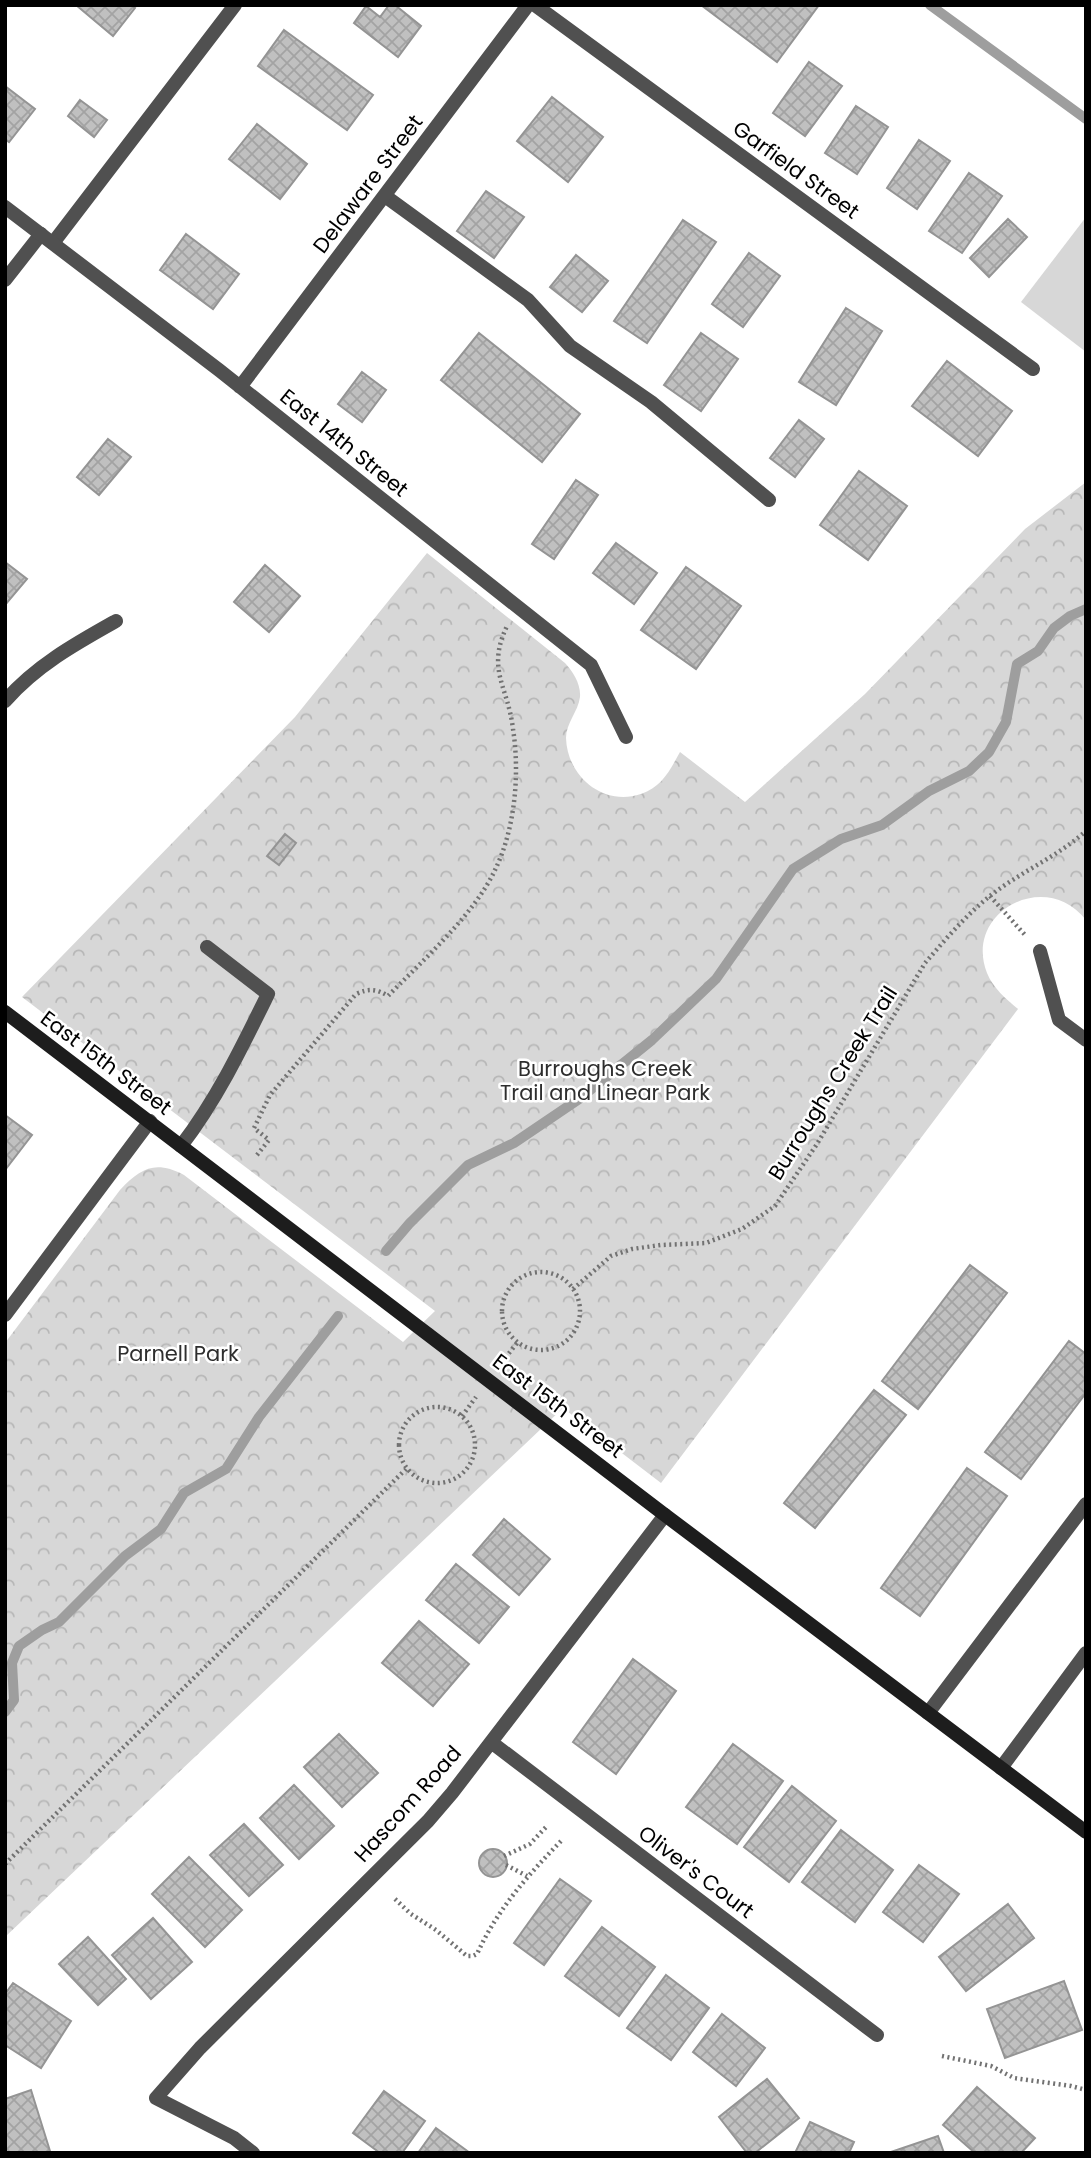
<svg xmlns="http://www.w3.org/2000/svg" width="1091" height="2158" font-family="Poppins,sans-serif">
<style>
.green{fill:#d7d7d7}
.park{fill:url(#park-crowns)}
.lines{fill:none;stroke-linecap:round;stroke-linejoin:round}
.stream{stroke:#9e9e9e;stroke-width:10}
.building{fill:url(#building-cross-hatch);stroke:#949494;stroke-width:2}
.path{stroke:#727272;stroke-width:4.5;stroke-dasharray:2 3.5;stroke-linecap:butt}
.lane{stroke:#505050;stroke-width:14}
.street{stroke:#505050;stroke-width:14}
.secondary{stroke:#1d1d1d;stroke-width:14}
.labels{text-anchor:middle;stroke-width:5;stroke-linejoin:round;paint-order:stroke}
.street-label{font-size:21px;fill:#000;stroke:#fff}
.park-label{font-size:21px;fill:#2e2e2e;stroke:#fff}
</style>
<defs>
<pattern id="park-crowns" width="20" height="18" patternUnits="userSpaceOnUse" patternTransform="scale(1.75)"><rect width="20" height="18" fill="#d7d7d7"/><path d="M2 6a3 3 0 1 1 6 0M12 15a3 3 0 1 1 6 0" fill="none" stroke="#b7b7b7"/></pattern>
<pattern id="building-cross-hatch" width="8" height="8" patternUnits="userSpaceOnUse" patternTransform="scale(1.75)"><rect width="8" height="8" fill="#c0c0c0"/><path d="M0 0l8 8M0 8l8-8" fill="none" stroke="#a3a3a3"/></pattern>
</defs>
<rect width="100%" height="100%" fill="#fff"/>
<path class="green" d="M 1086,217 L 1086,352 L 1021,302 Z"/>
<path class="park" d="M 1086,482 L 1086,920 C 1046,868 963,912 987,973 C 993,988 1006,999 1018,1009 L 661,1483 L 563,1408 L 5,1937 L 5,1343 L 120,1190 C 141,1168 155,1160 184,1175 L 403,1342 L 435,1311 L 22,997 L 295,717 L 427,553 L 565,663 C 573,672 581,684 580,697 C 578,712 566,723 566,738 C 567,776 603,807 641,794 C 662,787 670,770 680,752 L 745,802 L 865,694 L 1025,529 Z"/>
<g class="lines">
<path class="stream" d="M 930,5 L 1086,119
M 386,1251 L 409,1224 L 468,1165 L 514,1143 L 579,1099 L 652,1040 L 716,979 L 793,869 L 841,839 L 882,825 L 929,791 L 969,771 L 989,752 L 1006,722 L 1017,664 L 1038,651 L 1054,628 L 1070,616 L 1086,609
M 5,1712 L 14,1700 L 12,1663 L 19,1646 L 42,1630 L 59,1622 L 125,1556 L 161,1529 L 184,1493 L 226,1469 L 259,1417 L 338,1316"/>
</g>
<path class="building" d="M 76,5 L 131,5 L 135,8 L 113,36 Z
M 389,5 L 395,5 L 421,26 L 398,57 L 354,23 L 366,6 L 380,17 Z
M 701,5 L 819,5 L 777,62 Z
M 284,30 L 373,95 L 347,130 L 258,66 Z
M 809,62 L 842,86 L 805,136 L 773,113 Z
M 5,86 L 35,109 L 9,142 L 5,139 Z
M 552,97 L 603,137 L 568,182 L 517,141 Z
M 80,100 L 107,120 L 94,137 L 68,116 Z
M 856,106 L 888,127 L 857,174 L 825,153 Z
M 257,124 L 307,164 L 280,199 L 229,159 Z
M 919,140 L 950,161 L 917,209 L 887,188 Z
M 969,173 L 1002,196 L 962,253 L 929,231 Z
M 486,191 L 524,217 L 494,258 L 457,231 Z
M 1008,219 L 1027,237 L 989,277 L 970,258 Z
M 683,220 L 716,242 L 647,343 L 614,321 Z
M 186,234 L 239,274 L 213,309 L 160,270 Z
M 749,253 L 780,276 L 743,327 L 712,304 Z
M 576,255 L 608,281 L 582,312 L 550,287 Z
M 846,308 L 882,331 L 836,405 L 799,382 Z
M 479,333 L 580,414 L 542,462 L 441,380 Z
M 701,333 L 738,359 L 701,411 L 664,385 Z
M 947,361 L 1012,411 L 978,456 L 912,406 Z
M 362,372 L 386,390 L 362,422 L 338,404 Z
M 799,420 L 824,439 L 795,477 L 770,458 Z
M 108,439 L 131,457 L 99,495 L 77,477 Z
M 859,471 L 907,506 L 868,560 L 820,525 Z
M 576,480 L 598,495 L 554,559 L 532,544 Z
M 616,543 L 657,573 L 634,604 L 593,573 Z
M 5,562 L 27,579 L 5,605 Z
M 265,565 L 300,596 L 269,632 L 234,602 Z
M 686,567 L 741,606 L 696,669 L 641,630 Z
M 285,834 L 296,843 L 279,865 L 267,856 Z
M 5,1115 L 32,1135 L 5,1170 Z
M 970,1265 L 1007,1293 L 918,1409 L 882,1381 Z
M 1069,1341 L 1086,1354 L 1086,1393 L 1021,1479 L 985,1452 Z
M 874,1390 L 906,1415 L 815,1528 L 784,1503 Z
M 967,1468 L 1007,1496 L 920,1616 L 881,1588 Z
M 504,1519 L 550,1559 L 519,1595 L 473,1555 Z
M 456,1564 L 509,1607 L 479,1643 L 426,1600 Z
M 419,1621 L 469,1664 L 433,1706 L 382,1663 Z
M 633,1659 L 676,1691 L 616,1774 L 573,1742 Z
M 339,1734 L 378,1773 L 342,1807 L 304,1767 Z
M 733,1744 L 783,1781 L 737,1844 L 686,1807 Z
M 294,1785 L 334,1826 L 299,1859 L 260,1818 Z
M 792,1786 L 836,1821 L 789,1882 L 744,1847 Z
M 244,1824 L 283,1865 L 249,1896 L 210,1855 Z
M 841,1830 L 893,1870 L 855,1922 L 802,1882 Z
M479 1863a14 14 0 1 1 28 0a14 14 0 1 1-28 0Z
M 189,1857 L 242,1910 L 205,1947 L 152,1894 Z
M 919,1865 L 959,1894 L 923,1942 L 883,1912 Z
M 560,1879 L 591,1901 L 544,1965 L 514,1943 Z
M 1008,1904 L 1034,1938 L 966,1991 L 939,1957 Z
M 153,1918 L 192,1962 L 151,1999 L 112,1955 Z
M 602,1927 L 655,1967 L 619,2016 L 565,1976 Z
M 88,1937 L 126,1979 L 98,2005 L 59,1964 Z
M 666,1975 L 709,2008 L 671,2060 L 627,2028 Z
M 1064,1981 L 1082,2030 L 1005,2058 L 987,2009 Z
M 13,1983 L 71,2021 L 41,2068 L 5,2045 L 5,1994 Z
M 722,2014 L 765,2048 L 736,2086 L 693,2052 Z
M 767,2079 L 799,2118 L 755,2153 L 747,2153 L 719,2117 Z
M 977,2087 L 1035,2138 L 1021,2153 L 975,2153 L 943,2125 Z
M 31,2090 L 50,2151 L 44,2153 L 5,2153 L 5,2099 Z
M 384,2091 L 425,2121 L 402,2153 L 380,2153 L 353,2133 Z
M 810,2122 L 854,2142 L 849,2153 L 795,2153 Z
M 436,2128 L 470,2153 L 418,2153 Z
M 938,2136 L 944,2153 L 888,2153 Z"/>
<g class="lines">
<path class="path" d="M 990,896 L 1025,935
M 257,1155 L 269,1140 L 254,1128 L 270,1095 L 356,994 C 369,988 377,989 388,996 C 423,960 474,915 495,870 C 515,829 520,774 513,729 C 508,686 486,670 507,626
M502 1311a39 39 0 1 1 78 0a39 39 0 1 1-78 0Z
M 573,1289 L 611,1256 L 632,1249 L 661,1245 L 706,1243 L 742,1229 L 775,1206 L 817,1144 L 925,963 C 945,940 966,915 990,896 C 1020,872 1057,857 1086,831
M 502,1362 L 517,1343
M399 1445a38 38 0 1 1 76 0a38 38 0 1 1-76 0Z
M 462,1416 L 476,1397
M 504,1856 L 530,1844 L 547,1826
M 5,1864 L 406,1469
M 506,1865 L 527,1876
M 395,1899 L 411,1914 L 436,1930 L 467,1956 L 473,1956 L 477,1954 C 498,1908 529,1874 563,1839
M 942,2056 L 991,2066 L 1014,2078 L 1071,2086 L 1086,2090"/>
<path class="lane" d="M 385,196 L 528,300 L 570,346 L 651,402 L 769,500
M 53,243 L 235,5
M 5,280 L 41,234
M 181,1146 C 217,1099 242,1047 268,994 L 207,947
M 928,1713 L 1086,1504
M 1001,1768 L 1086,1653"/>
<path class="street" d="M 535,5 L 1033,369
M 5,207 L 219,370 L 591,665 L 626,737
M 240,387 L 528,5
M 5,701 C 37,665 75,644 116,621
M 1040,951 L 1059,1020 L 1086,1040
M 5,1315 L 150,1121
M 491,1742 L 877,2035
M 253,2153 L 234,2138 L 156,2098 L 200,2048 L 428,1821 L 452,1793 L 665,1515"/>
<path class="secondary" d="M 5,1012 L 665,1515 L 1086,1832"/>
</g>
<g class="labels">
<g class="street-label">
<text transform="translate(796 170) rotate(36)" y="7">Garfield Street</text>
<text transform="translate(368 184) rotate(-53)" y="7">Delaware Street</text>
<text transform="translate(344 443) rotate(39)" y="7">East 14th Street</text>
<text transform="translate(106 1063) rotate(37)" y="7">East 15th Street</text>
<text transform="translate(833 1083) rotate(-58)" y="7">Burroughs Creek Trail</text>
<text transform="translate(558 1406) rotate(37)" y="7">East 15th Street</text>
<text transform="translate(408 1804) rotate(-48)" y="7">Hascom Road</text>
<text transform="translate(696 1872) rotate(37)" y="7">Oliver's Court</text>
</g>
<g class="park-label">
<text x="605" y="1076">Burroughs Creek<tspan x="605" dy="24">Trail and Linear Park</tspan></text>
<text x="178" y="1361">Parnell Park</text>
</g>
</g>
<rect width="1091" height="2158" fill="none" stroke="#000000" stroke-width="14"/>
</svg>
